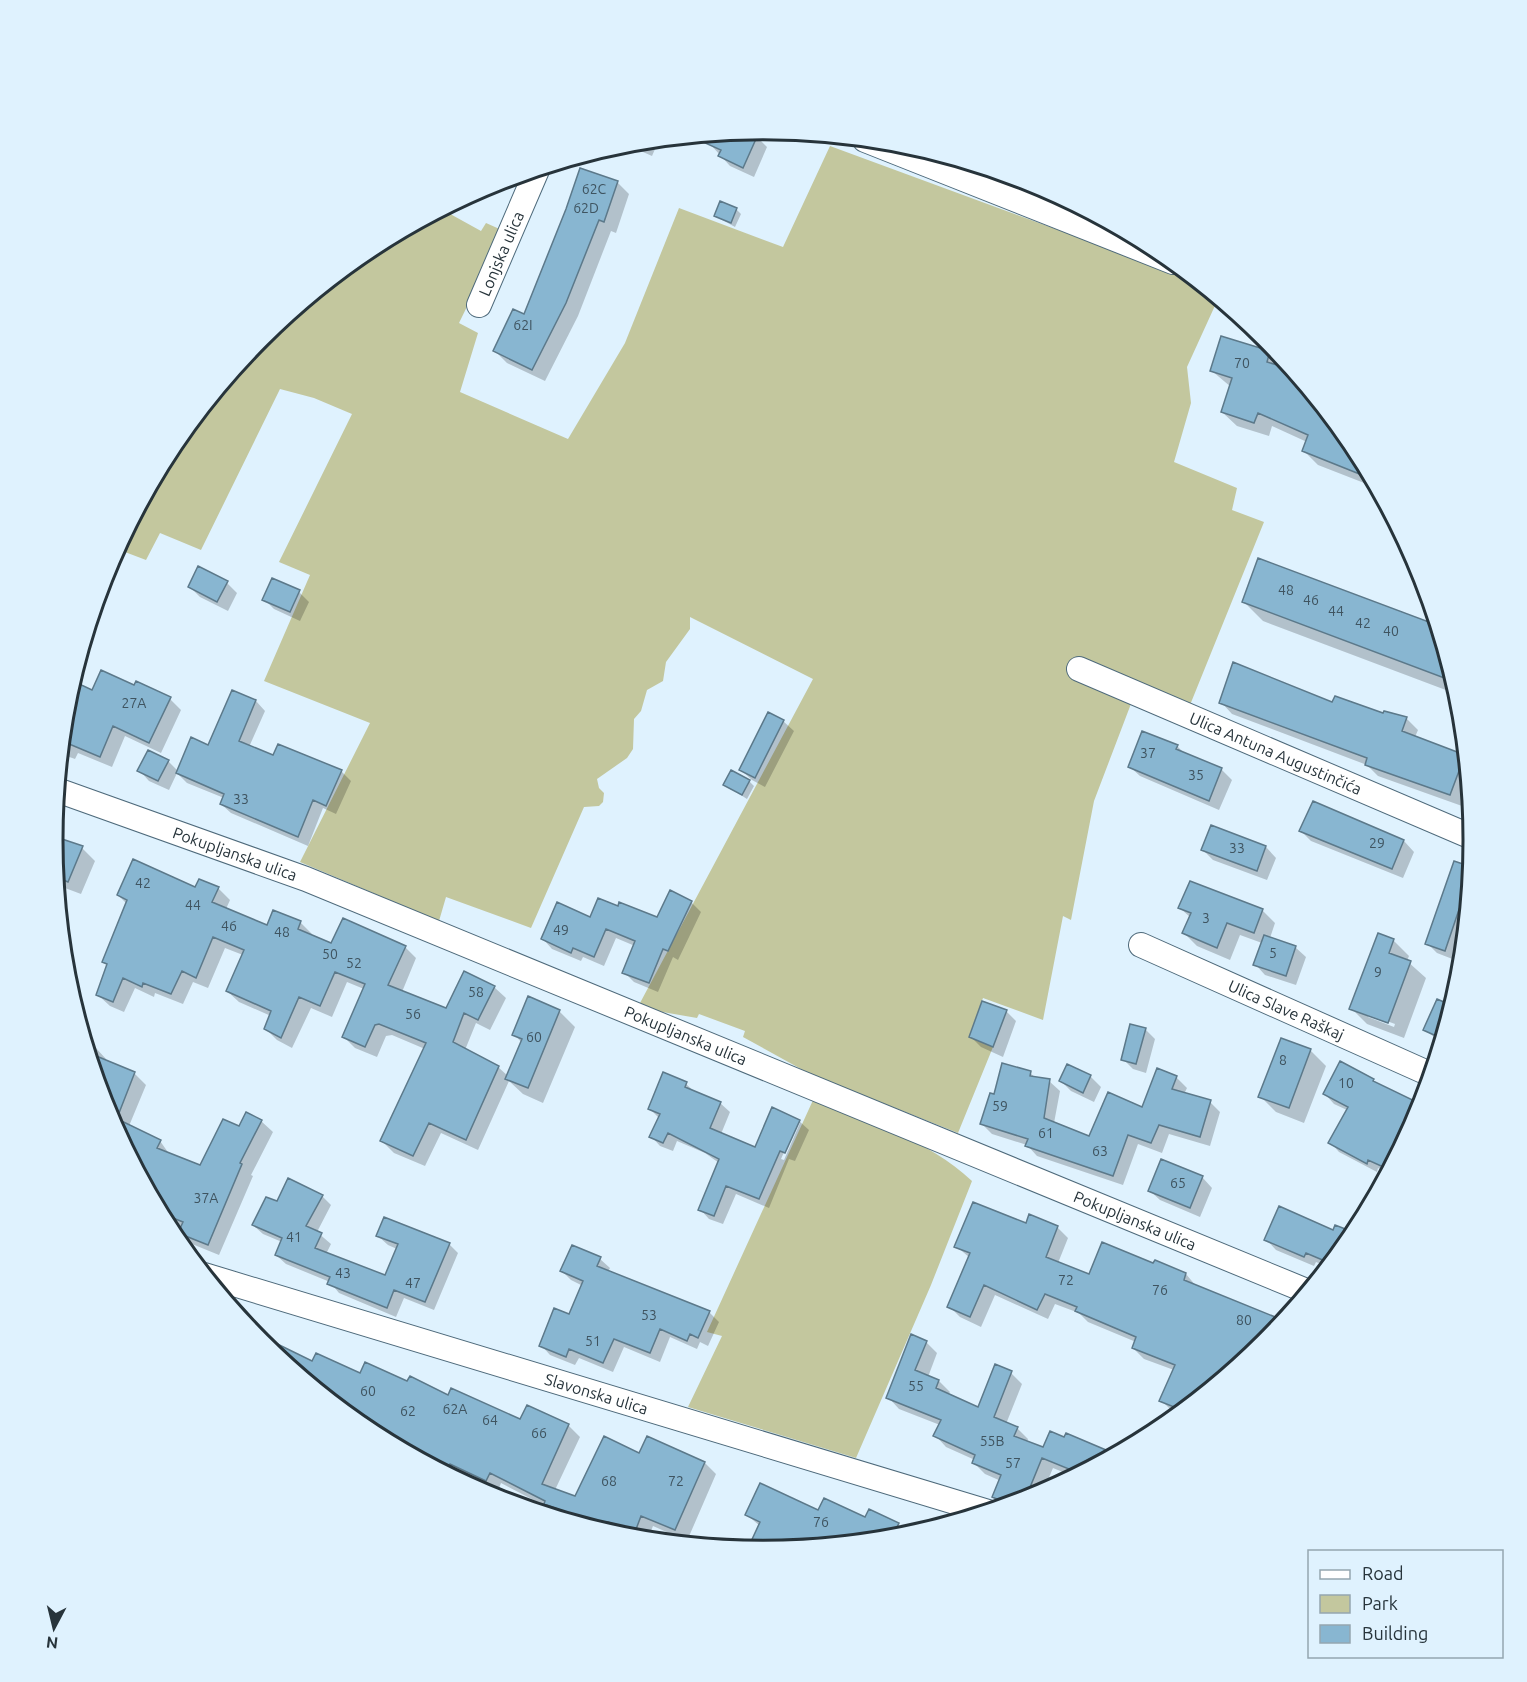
<svg xmlns="http://www.w3.org/2000/svg" width="1527" height="1682" font-family="Ubuntu,sans-serif">
<style>
.green{fill:#c3c79e}
.shadow{fill:#0003;fill-rule:evenodd}
.building{fill:#88b6d1;stroke:#5c798a;stroke-width:1.5}
.lines{fill:none;stroke-linecap:round;stroke-linejoin:round}
.minor-casing{stroke:#4e6a7b;stroke-width:26}
.minor{stroke:#fff;stroke-width:24}
.labels{text-anchor:middle;stroke-width:6;stroke-linejoin:round;paint-order:stroke}
.number-label{font-size:14px;fill:#3f5460}
.street-label{font-size:16px;fill:#27343b;stroke:#dff2fe}
.rim{fill:none;stroke:#27343b;stroke-width:3}
</style>
<rect width="100%" height="100%" fill="#dff2fe"/>
<path class="green" d="M 830,146 L 1197,281 L 1218,299 L 1187,367 L 1191,403 L 1174,462 L 1237,488 L 1232,510 L 1264,522 L 1190,705 L 1137,688 L 1094,801 L 1071,920 L 1063,916 L 1043,1020 L 983,998 L 969,1037 L 993,1047 L 958,1133 L 810,1074 L 743,1037 L 745,1031 L 699,1014 L 697,1018 L 651,1010 L 640,1003 L 813,679 L 690,617 L 690,629 L 666,662 L 663,681 L 647,690 L 641,711 L 634,719 L 633,749 L 627,758 L 597,779 L 599,788 L 604,793 L 603,802 L 599,806 L 584,807 L 531,928 L 446,897 L 439,921 L 300,862 L 370,723 L 264,681 L 310,575 L 279,562 L 352,414 L 314,398 L 280,389 L 201,550 L 160,533 L 146,560 L 117,549 L 173,446 L 261,338 L 369,250 L 443,210 L 481,231 L 486,223 L 504,231 L 459,323 L 478,333 L 460,392 L 568,439 L 625,343 L 679,208 L 783,247 Z
M 814,1098 C 869,1121 928,1140 972,1181 L 931,1285 L 856,1458 L 688,1407 L 722,1336 L 707,1332 Z"/>
<path class="shadow" d="M 757,131 L 760,133 L 758,138 L 767,147 L 754,177 L 730,166 L 710,144 Z
M 659,140 L 652,156 L 625,144 Z
M 617,182 L 629,194 L 616,233 L 611,231 L 578,316 L 545,381 L 507,363 L 495,351 L 525,316 Z
M 736,209 L 741,214 L 735,227 L 715,216 Z
M 1269,353 L 1283,368 L 1293,371 L 1355,446 L 1377,488 L 1318,465 L 1304,451 L 1307,442 L 1272,426 L 1269,436 L 1237,426 L 1222,412 L 1231,387 L 1212,371 Z
M 1259,559 L 1438,627 L 1459,695 L 1263,621 L 1243,601 Z
M 227,583 L 237,593 L 228,611 L 200,597 L 190,587 Z
M 299,592 L 309,602 L 300,621 L 274,609 L 264,599 Z
M 84,644 L 87,647 L 77,665 Z
M 72,682 L 93,692 L 135,687 L 170,699 L 181,710 L 161,753 L 125,736 L 112,767 L 78,753 L 75,759 L 61,754 L 66,702 Z
M 233,692 L 256,701 L 265,711 L 249,747 L 274,757 L 279,746 L 342,772 L 351,781 L 336,814 L 323,808 L 308,846 L 231,813 L 221,804 L 224,798 L 187,783 L 177,773 L 169,790 L 149,781 L 139,770 L 168,761 L 178,771 L 209,747 Z
M 1221,702 L 1333,704 L 1406,718 L 1418,730 L 1415,737 L 1466,758 L 1469,787 L 1462,806 L 1378,776 L 1367,765 L 1232,714 Z
M 783,721 L 794,731 L 765,787 L 752,780 L 741,770 Z
M 1177,746 L 1185,754 L 1221,769 L 1232,780 L 1219,810 L 1140,776 L 1129,766 Z
M 749,781 L 754,786 L 747,799 L 725,785 Z
M 1313,803 L 1404,841 L 1414,852 L 1403,878 L 1311,841 L 1301,831 Z
M 1212,827 L 1266,847 L 1276,858 L 1267,880 L 1213,860 L 1203,850 Z
M 53,837 L 82,848 L 95,861 L 81,894 L 65,888 L 59,902 Z
M 1472,868 L 1466,930 L 1455,960 L 1437,953 L 1427,943 Z
M 218,888 L 230,900 L 226,909 L 268,927 L 300,922 L 312,934 L 311,936 L 332,945 L 405,947 L 416,958 L 402,992 L 447,1010 L 494,987 L 506,998 L 490,1030 L 476,1023 L 465,1050 L 498,1067 L 508,1076 L 522,1043 L 514,1034 L 559,1011 L 575,1027 L 543,1103 L 523,1094 L 509,1081 L 478,1150 L 441,1133 L 425,1166 L 394,1153 L 382,1141 L 425,1049 L 392,1035 L 386,1036 L 377,1057 L 355,1048 L 343,1036 L 364,989 L 347,982 L 332,1017 L 311,1008 L 292,1048 L 277,1040 L 266,1029 L 271,1016 L 239,1002 L 227,991 L 243,955 L 225,948 L 208,988 L 193,982 L 183,1004 L 155,993 L 154,997 L 135,988 L 124,1012 L 110,1006 L 98,995 L 108,966 L 104,962 L 127,904 L 118,895 Z
M 691,902 L 701,912 L 678,960 L 673,957 L 658,992 L 634,982 L 624,972 L 635,946 L 616,938 L 604,966 L 583,957 L 581,961 L 552,949 L 543,939 L 590,919 L 657,919 Z
M 1180,908 L 1262,910 L 1275,923 L 1270,938 L 1295,947 L 1306,957 L 1296,985 L 1265,975 L 1255,964 L 1262,943 L 1240,935 L 1230,960 L 1197,946 L 1184,933 L 1191,918 Z
M 1393,940 L 1409,956 L 1407,961 L 1426,978 L 1404,1038 L 1367,1024 L 1351,1008 ZM 1368,1014 L 1395,1024 L 1394,1027 L 1368,1017 Z
M 1453,1007 L 1442,1043 L 1425,1030 Z
M 1006,1011 L 1016,1021 L 1003,1057 L 981,1047 L 971,1037 Z
M 1145,1029 L 1155,1039 L 1146,1073 L 1133,1069 L 1123,1059 Z
M 86,1046 L 95,1047 L 106,1059 L 106,1062 L 134,1073 L 146,1085 L 129,1126 L 160,1141 L 170,1155 L 201,1167 L 240,1128 L 261,1121 L 273,1132 L 251,1175 L 253,1176 L 219,1255 L 192,1244 L 180,1232 L 182,1228 L 160,1214 L 106,1113 Z
M 1310,1050 L 1326,1066 L 1304,1123 L 1276,1112 L 1260,1096 Z
M 1068,1066 L 1091,1077 L 1101,1087 L 1094,1102 L 1071,1091 L 1061,1081 Z
M 1030,1073 L 1036,1078 L 1049,1081 L 1060,1091 L 1054,1123 L 1090,1138 L 1143,1109 L 1176,1077 L 1187,1088 L 1184,1094 L 1210,1102 L 1220,1112 L 1210,1146 L 1169,1134 L 1162,1153 L 1138,1144 L 1123,1185 L 1037,1156 L 1027,1145 L 992,1134 L 982,1124 L 995,1096 Z
M 664,1074 L 686,1084 L 696,1093 L 720,1103 L 730,1112 L 721,1134 L 755,1149 L 799,1121 L 809,1130 L 795,1161 L 789,1159 L 769,1208 L 736,1194 L 723,1224 L 709,1219 L 700,1209 L 719,1163 L 705,1153 L 677,1141 L 673,1151 L 660,1146 L 651,1136 L 659,1118 L 650,1109 ZM 797,1123 L 800,1123 L 784,1160 L 781,1159 Z
M 1373,1080 L 1380,1086 L 1422,1106 L 1388,1173 L 1378,1168 L 1377,1172 L 1339,1152 L 1330,1142 L 1347,1110 L 1334,1104 L 1325,1094 Z
M 1202,1177 L 1212,1188 L 1200,1217 L 1160,1200 L 1149,1190 Z
M 322,1196 L 331,1205 L 317,1232 L 331,1244 L 326,1254 L 386,1277 L 397,1249 L 388,1245 L 378,1236 L 449,1244 L 458,1253 L 434,1310 L 404,1298 L 396,1317 L 339,1293 L 330,1282 L 286,1264 L 276,1255 L 282,1242 L 263,1234 L 253,1225 L 277,1203 Z
M 1027,1225 L 1057,1227 L 1068,1238 L 1058,1263 L 1090,1276 L 1154,1265 L 1186,1274 L 1196,1286 L 1266,1344 L 1203,1395 L 1198,1393 L 1193,1404 L 1180,1415 L 1172,1411 L 1161,1400 L 1174,1370 L 1144,1359 L 1133,1348 L 1136,1342 L 1088,1322 L 1079,1313 L 1055,1304 L 1048,1319 L 995,1295 L 981,1327 L 960,1317 L 949,1306 L 970,1258 L 956,1246 Z
M 1336,1227 L 1355,1235 L 1329,1267 L 1316,1262 L 1314,1266 L 1276,1250 L 1266,1239 L 1334,1232 Z
M 573,1247 L 600,1259 L 610,1268 L 608,1272 L 709,1312 L 719,1322 L 708,1346 L 700,1342 L 697,1349 L 670,1337 L 660,1362 L 624,1347 L 613,1372 L 579,1358 L 575,1365 L 550,1355 L 541,1345 L 570,1316 L 583,1286 L 571,1280 L 562,1271 Z
M 926,1342 L 937,1353 L 928,1377 L 939,1381 L 950,1392 L 948,1395 L 979,1409 L 1011,1373 L 1022,1384 L 1006,1424 L 1017,1428 L 1028,1439 L 1027,1442 L 1044,1449 L 1065,1438 L 1106,1451 L 1112,1457 L 1075,1477 L 1053,1468 L 1042,1494 L 1004,1507 L 994,1497 L 1001,1481 L 985,1474 L 974,1463 L 975,1460 L 946,1447 L 935,1435 L 940,1425 L 899,1409 L 888,1397 Z
M 313,1363 L 361,1375 L 408,1383 L 521,1421 L 568,1425 L 580,1437 L 555,1490 L 576,1498 L 640,1455 L 705,1463 L 716,1474 L 687,1541 L 653,1526 L 647,1541 L 619,1532 L 618,1536 L 562,1519 L 563,1517 L 551,1509 L 501,1483 L 498,1491 L 461,1475 L 459,1480 L 368,1432 Z
M 819,1512 L 898,1524 L 908,1534 L 902,1538 L 763,1552 L 757,1551 L 751,1546 L 760,1526 L 747,1515 Z"/>
<path class="building" d="M 760,130 L 743,168 L 718,156 L 721,150 L 692,137 Z
M 580,168 L 618,181 L 604,222 L 599,220 L 566,303 L 532,370 L 493,351 L 513,309 L 524,314 L 566,209 Z
M 720,201 L 737,208 L 731,223 L 714,216 Z
M 1221,336 L 1270,351 L 1267,362 L 1291,369 L 1355,446 L 1372,479 L 1302,451 L 1308,435 L 1258,413 L 1254,423 L 1221,412 L 1232,378 L 1210,371 Z
M 1258,558 L 1437,625 L 1455,682 L 1242,602 Z
M 198,566 L 228,581 L 217,602 L 188,587 Z
M 272,578 L 300,590 L 290,612 L 262,600 Z
M 1233,662 L 1332,702 L 1335,696 L 1383,713 L 1384,711 L 1407,717 L 1402,731 L 1465,755 L 1450,795 L 1365,765 L 1367,758 L 1219,703 Z
M 101,670 L 134,685 L 136,681 L 171,697 L 149,743 L 113,726 L 100,757 L 62,741 L 66,702 L 73,681 L 92,690 Z
M 232,690 L 256,700 L 239,741 L 273,755 L 278,744 L 342,770 L 326,806 L 313,800 L 298,837 L 220,804 L 224,794 L 176,773 L 191,737 L 208,745 Z
M 768,712 L 784,720 L 755,778 L 739,770 Z
M 1142,731 L 1178,745 L 1176,749 L 1222,768 L 1209,801 L 1128,767 Z
M 148,750 L 169,760 L 158,781 L 137,771 Z
M 731,770 L 750,780 L 742,795 L 723,785 Z
M 1313,801 L 1404,840 L 1392,869 L 1299,831 Z
M 1211,825 L 1266,846 L 1257,871 L 1201,850 Z
M 53,836 L 83,846 L 68,882 L 56,877 Z
M 133,859 L 195,887 L 199,879 L 219,887 L 212,902 L 267,925 L 273,910 L 301,921 L 298,929 L 331,943 L 343,918 L 406,946 L 388,985 L 446,1008 L 464,971 L 495,986 L 478,1020 L 464,1013 L 453,1042 L 499,1066 L 466,1140 L 429,1123 L 413,1156 L 380,1141 L 426,1043 L 379,1024 L 375,1025 L 365,1047 L 342,1037 L 365,984 L 335,972 L 320,1006 L 299,997 L 281,1038 L 264,1029 L 271,1011 L 226,991 L 244,950 L 213,937 L 196,978 L 182,971 L 171,994 L 143,983 L 142,987 L 123,978 L 113,1002 L 96,995 L 107,964 L 102,962 L 127,900 L 117,895 Z
M 1454,861 L 1472,867 L 1471,874 L 1445,951 L 1425,944 Z
M 1190,881 L 1263,909 L 1254,933 L 1227,923 L 1217,948 L 1182,933 L 1191,913 L 1178,908 Z
M 670,890 L 692,901 L 668,951 L 663,949 L 649,983 L 622,973 L 635,941 L 606,929 L 594,957 L 573,948 L 571,953 L 541,939 L 557,902 L 590,917 L 598,898 L 618,906 L 619,902 L 657,917 Z
M 1378,933 L 1394,939 L 1389,953 L 1411,961 L 1388,1023 L 1349,1009 Z
M 1264,935 L 1296,946 L 1286,976 L 1253,965 Z
M 528,996 L 560,1010 L 528,1088 L 505,1079 L 522,1039 L 512,1035 Z
M 1437,999 L 1453,1006 L 1443,1039 L 1423,1030 Z
M 982,1001 L 1007,1010 L 993,1047 L 969,1037 Z
M 1130,1024 L 1146,1028 L 1136,1064 L 1121,1060 Z
M 1281,1038 L 1311,1049 L 1289,1108 L 1258,1097 Z
M 89,1053 L 135,1072 L 119,1113 L 105,1107 Z
M 1340,1061 L 1374,1079 L 1373,1081 L 1423,1105 L 1390,1170 L 1368,1160 L 1367,1164 L 1328,1143 L 1348,1107 L 1323,1094 Z
M 1002,1063 L 1031,1071 L 1030,1076 L 1050,1079 L 1044,1118 L 1089,1136 L 1108,1092 L 1142,1107 L 1157,1068 L 1177,1076 L 1172,1089 L 1211,1100 L 1200,1137 L 1159,1125 L 1151,1143 L 1128,1135 L 1113,1176 L 1025,1146 L 1028,1139 L 980,1124 L 990,1093 L 994,1094 Z
M 1067,1064 L 1091,1075 L 1083,1093 L 1059,1081 Z
M 663,1072 L 687,1082 L 685,1087 L 721,1102 L 710,1128 L 755,1147 L 772,1107 L 800,1120 L 785,1153 L 780,1151 L 759,1199 L 726,1186 L 714,1216 L 698,1210 L 719,1159 L 668,1133 L 663,1143 L 649,1137 L 660,1114 L 648,1109 Z
M 246,1112 L 262,1120 L 240,1163 L 242,1164 L 208,1245 L 178,1233 L 183,1222 L 160,1213 L 107,1114 L 161,1140 L 157,1148 L 200,1165 L 223,1119 L 239,1126 Z
M 1161,1159 L 1203,1176 L 1190,1208 L 1148,1191 Z
M 288,1178 L 323,1195 L 306,1226 L 322,1233 L 315,1248 L 385,1275 L 398,1244 L 376,1236 L 384,1217 L 450,1243 L 425,1302 L 394,1290 L 387,1308 L 327,1284 L 330,1277 L 275,1255 L 282,1238 L 252,1225 L 266,1197 L 277,1201 Z
M 973,1202 L 1026,1223 L 1029,1214 L 1058,1226 L 1046,1257 L 1089,1274 L 1102,1242 L 1153,1263 L 1155,1260 L 1186,1273 L 1184,1280 L 1285,1321 L 1266,1344 L 1184,1411 L 1159,1401 L 1175,1365 L 1132,1348 L 1136,1337 L 1075,1311 L 1077,1307 L 1045,1294 L 1037,1310 L 984,1285 L 970,1317 L 947,1307 L 970,1253 L 954,1247 Z
M 1279,1206 L 1333,1230 L 1335,1225 L 1356,1233 L 1332,1264 L 1306,1253 L 1304,1257 L 1264,1240 Z
M 572,1245 L 601,1257 L 597,1266 L 710,1311 L 698,1338 L 690,1334 L 687,1341 L 660,1329 L 650,1353 L 614,1339 L 603,1363 L 569,1349 L 566,1357 L 539,1346 L 554,1308 L 569,1314 L 583,1281 L 560,1271 Z
M 911,1334 L 927,1341 L 915,1370 L 939,1380 L 936,1388 L 978,1407 L 995,1364 L 1012,1371 L 994,1417 L 1018,1427 L 1014,1436 L 1043,1447 L 1050,1431 L 1064,1437 L 1066,1433 L 1106,1450 L 1101,1463 L 1081,1474 L 1042,1458 L 1024,1502 L 1011,1505 L 992,1497 L 1001,1475 L 972,1463 L 975,1455 L 933,1436 L 941,1420 L 886,1398 Z
M 263,1337 L 312,1361 L 316,1353 L 360,1373 L 365,1362 L 407,1381 L 410,1376 L 448,1395 L 451,1388 L 520,1419 L 527,1405 L 569,1424 L 542,1484 L 575,1496 L 604,1436 L 639,1453 L 647,1436 L 705,1462 L 675,1530 L 641,1516 L 635,1532 L 608,1522 L 604,1532 L 560,1519 L 563,1511 L 544,1504 L 545,1501 L 490,1473 L 486,1481 L 450,1464 L 446,1473 L 368,1432 L 261,1344 Z
M 760,1483 L 818,1510 L 824,1498 L 865,1517 L 869,1509 L 899,1523 L 891,1539 L 761,1552 L 749,1546 L 760,1522 L 745,1515 Z"/>
<g class="lines">
<defs>
<g id="minor">
<path d="M 865,140 L 1173,262"/>
<path id="s1" d="M 479,305 L 537,170"/>
<path id="s2" d="M 1079,669 L 1474,838"/>
<path id="s3" d="M 57,790 L 306,879 L 1309,1292"/>
<path id="s4" d="M 1141,945 L 1432,1075"/>
<path id="s5" d="M 204,1275 L 988,1512"/>
</g>
</defs>
<use href="#minor" class="minor-casing"/>
<use href="#minor" class="minor"/>
</g>
<g class="labels">
<g class="number-label">
<text x="594" y="194">62C</text>
<text x="586" y="213">62D</text>
<text x="523" y="330">62I</text>
<text x="1242" y="368">70</text>
<text x="1286" y="595">48</text>
<text x="1311" y="605">46</text>
<text x="1336" y="616">44</text>
<text x="1363" y="628">42</text>
<text x="1391" y="636">40</text>
<text x="134" y="708">27A</text>
<text x="1148" y="758">37</text>
<text x="1196" y="780">35</text>
<text x="241" y="804">33</text>
<text x="1377" y="848">29</text>
<text x="1237" y="853">33</text>
<text x="143" y="888">42</text>
<text x="193" y="910">44</text>
<text x="1206" y="923">3</text>
<text x="229" y="931">46</text>
<text x="561" y="935">49</text>
<text x="282" y="937">48</text>
<text x="1273" y="958">5</text>
<text x="330" y="959">50</text>
<text x="354" y="968">52</text>
<text x="1378" y="977">9</text>
<text x="476" y="997">58</text>
<text x="413" y="1019">56</text>
<text x="534" y="1042">60</text>
<text x="1283" y="1065">8</text>
<text x="1346" y="1088">10</text>
<text x="1000" y="1111">59</text>
<text x="1046" y="1138">61</text>
<text x="1100" y="1156">63</text>
<text x="1178" y="1188">65</text>
<text x="206" y="1203">37A</text>
<text x="294" y="1242">41</text>
<text x="343" y="1278">43</text>
<text x="1066" y="1285">72</text>
<text x="413" y="1288">47</text>
<text x="1160" y="1295">76</text>
<text x="649" y="1320">53</text>
<text x="1244" y="1325">80</text>
<text x="593" y="1346">51</text>
<text x="916" y="1391">55</text>
<text x="368" y="1396">60</text>
<text x="455" y="1414">62A</text>
<text x="408" y="1416">62</text>
<text x="490" y="1425">64</text>
<text x="539" y="1438">66</text>
<text x="992" y="1446">55B</text>
<text x="1013" y="1468">57</text>
<text x="609" y="1486">68</text>
<text x="676" y="1486">72</text>
<text x="821" y="1527">76</text>
</g>
<g class="street-label">
<text dy="6" stroke="none"><textPath href="#s1" startOffset="56">Lonjska ulica</textPath></text>
<text dy="6" stroke="none"><textPath href="#s2" startOffset="214">Ulica Antuna Augustinčića</textPath></text>
<text dy="6" stroke="none"><textPath href="#s3" startOffset="189">Pokupljanska ulica</textPath></text>
<text dy="6" stroke="none"><textPath href="#s4" startOffset="159">Ulica Slave Raškaj</textPath></text>
<text dy="6" stroke="none"><textPath href="#s3" startOffset="675">Pokupljanska ulica</textPath></text>
<text dy="6" stroke="none"><textPath href="#s3" startOffset="1161">Pokupljanska ulica</textPath></text>
<text dy="6" stroke="none"><textPath href="#s5" startOffset="410">Slavonska ulica</textPath></text>
</g>
</g>
<path d="M0 0H1527V1682H0ZM63 840a700 700 0 1 1 1400 0a700 700 0 1 1-1400 0Z" fill="#dff2fe" fill-rule="evenodd"/>
<path class="rim" d="M63 840a700 700 0 1 1 1400 0a700 700 0 1 1-1400 0Z"/>
<rect x="1308" y="1550" width="195" height="108" fill="#dff2fe" stroke="#95a6b0" stroke-width="1.5"/>
<rect x="1320" y="1570" width="30" height="9" fill="#ffffff" stroke="#95a6b0" stroke-width="1.5"/>
<text x="1362" y="1580" font-size="18" fill="#27343b">Road</text>
<rect x="1320" y="1595" width="30" height="18" fill="#c3c79e" stroke="#95a6b0" stroke-width="1.5"/>
<text x="1362" y="1610" font-size="18" fill="#27343b">Park</text>
<rect x="1320" y="1625" width="30" height="18" fill="#88b6d1" stroke="#95a6b0" stroke-width="1.5"/>
<text x="1362" y="1640" font-size="18" fill="#27343b">Building</text>
<g transform="translate(54 1628) rotate(187)" stroke="#dff2fe" stroke-width="4.5" paint-order="stroke">
<path d="M0-4.5L10 22L0 15L-10 22Z" fill="#27343b"/>
<text y="-9" font-size="16" font-weight="bold" text-anchor="middle" fill="#27343b">N</text>
</g>
</svg>
